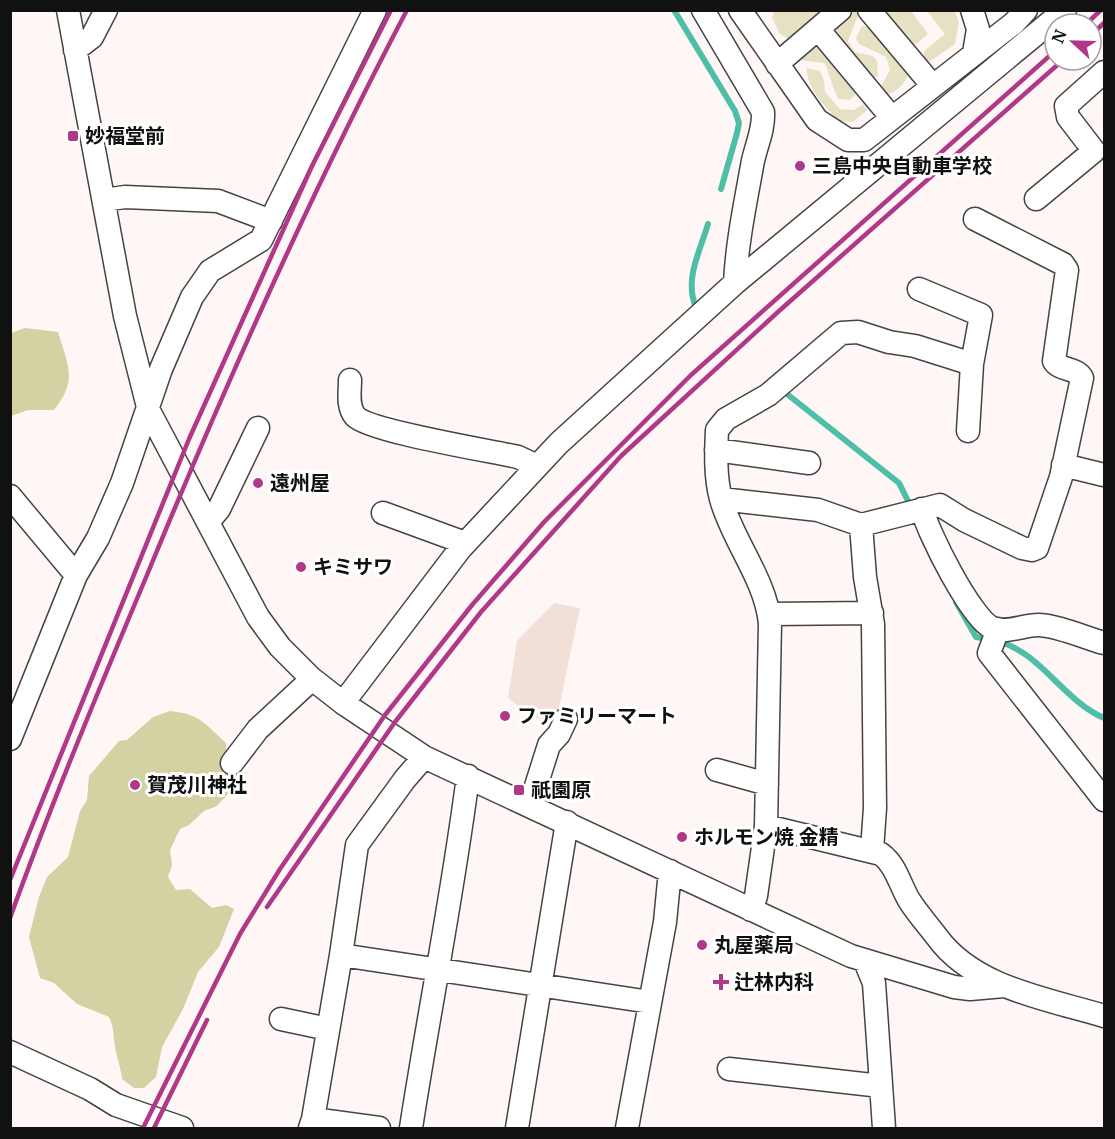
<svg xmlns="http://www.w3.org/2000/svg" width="1115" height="1139" font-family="Merriweather,'Noto Sans JP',serif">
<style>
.farmland{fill:#f2dfd7}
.green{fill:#e5e1c2}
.forest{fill:#d4d1a3}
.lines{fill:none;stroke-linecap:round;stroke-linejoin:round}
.stream{stroke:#4fbea7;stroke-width:6}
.minor-casing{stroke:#444;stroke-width:25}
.minor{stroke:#fff;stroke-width:22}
.rail{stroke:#b13888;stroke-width:4.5}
.poi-dot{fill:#b13888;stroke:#fff;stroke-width:2}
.labels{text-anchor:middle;stroke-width:6;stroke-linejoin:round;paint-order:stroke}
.poi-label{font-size:20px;font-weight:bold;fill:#111;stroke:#fff;text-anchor:start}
</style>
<rect width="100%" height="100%" fill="#fef7f5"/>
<path class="farmland" d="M 554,603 L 580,608 L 556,722 L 533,717 L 508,698 L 517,641 Z"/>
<path class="green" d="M 854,10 L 859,13 L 848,41 L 855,52 L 873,56 L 877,61 L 878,76 L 874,78 L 834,33 L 833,28 L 846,13 Z
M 774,11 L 827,11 L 790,40 L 780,34 L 772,18 Z
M 889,11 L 911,11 L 928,34 L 915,45 C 902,37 895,27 888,14 Z
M 927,11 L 955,11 L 959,22 L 955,44 L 929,62 L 924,59 L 924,51 L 945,34 Z
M 862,26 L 869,27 L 908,76 C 901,88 892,98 878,92 L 890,70 L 886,57 L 859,44 L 856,38 Z
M 818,42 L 856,94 L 850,100 L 839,99 C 832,89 831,75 824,63 L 799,60 L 797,57 Z
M 807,68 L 820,71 L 824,80 L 825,92 L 840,109 L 854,110 L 863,104 L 867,110 L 853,122 L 839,121 C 827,109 805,86 807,68 Z"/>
<path class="forest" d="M 25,328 L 58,332 C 68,366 78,380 54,410 L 28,410 L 11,416 L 11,333 Z
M 170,711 C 200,714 204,723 226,743 L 226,755 L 242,764 L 236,785 L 217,806 L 204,811 L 189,825 L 180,829 L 170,850 L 172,865 L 168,877 L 176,890 L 190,889 L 212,908 L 226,905 L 234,909 L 219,947 L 198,972 L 183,1009 L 162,1047 L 156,1077 L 144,1088 L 134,1088 L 122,1079 C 121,1067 116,1057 115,1046 C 113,1034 114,1028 109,1017 L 77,1004 L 54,983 L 40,978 L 29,937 L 39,897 L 47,877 L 68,857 L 80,811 L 87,800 L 89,776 L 119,741 L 127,740 L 153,717 Z"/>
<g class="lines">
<path class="stream" d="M 674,10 L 735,111 L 739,123 L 737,133 L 721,189
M 695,305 C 685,278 700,251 708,224
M 782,390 L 899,483 L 912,509
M 956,602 L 976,637 L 989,639
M 998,641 C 1041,653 1064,701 1104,718"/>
<defs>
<path id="minor" d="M 68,10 L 125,316 L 149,411 L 258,617 L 280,647 L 311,678 L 343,703 L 424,757 L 851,956 L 954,987 L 970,989 L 1004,986
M 703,10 L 763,112 C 764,132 755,147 752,166 C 745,205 737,243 735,283
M 740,10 L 817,120 L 848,140 L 864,140 L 1014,23 L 1026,10
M 869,10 L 932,85
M 972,10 L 978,29 L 974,53
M 818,29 L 892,118
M 75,50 L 92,37 L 106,10
M 777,64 L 840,10
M 1036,199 L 1094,151 L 1068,117 L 1066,106 L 1104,72
M 104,200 L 125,197 L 218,201 L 271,221
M 350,380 C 350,392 347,406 355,416 C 368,431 491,451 518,457 L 537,466
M 968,431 L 972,364
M 716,450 L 809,463
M 1063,465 L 1104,475
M 10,496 L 76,575
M 721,499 L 818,510 L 861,525 L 940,505 L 964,520 L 1022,548 L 1032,550 L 1037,548 L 1061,477 L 1082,378 C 1076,367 1060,371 1054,361 L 1067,270 L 1063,264 L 975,219
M 922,509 C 928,533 971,618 992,628 C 1007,634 1023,625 1038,625 C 1056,625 1086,638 1104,643
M 383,513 L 465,543
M 209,521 L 219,509 L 258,428
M 861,525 L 865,577 L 873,624 L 875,808 L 872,850
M 769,614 L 872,613
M 998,629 L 989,653 L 1104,800
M 343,703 L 460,549 L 559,443 L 735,283 L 1065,10
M 10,739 L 76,575 L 98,538 L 122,483 L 161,369 L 192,297 L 210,271 L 261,240 L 375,10
M 232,763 L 258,729 L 312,679
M 717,770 L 767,784
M 530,805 L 549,745 L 559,734 L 566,719
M 766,826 L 881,854 C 896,865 900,885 909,900 C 917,913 928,925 937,937 C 974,988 1048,999 1104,1016
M 751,910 L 756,896 L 766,826 L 770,623 C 765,578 733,542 721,499 C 715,477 716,452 717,430 L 726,419 L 768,395 L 841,333 L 858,332 L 889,342 L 915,346 L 972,364 L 981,315 L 919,289
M 341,955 L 357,845 L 405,779 L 424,757
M 865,961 L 874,983 L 884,1128
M 281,1019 L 328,1029
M 10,1052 L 90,1089 L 116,1105 L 182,1128
M 729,1069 L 881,1086
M 313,1119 L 341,955 L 650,1002
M 310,1128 L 313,1119 L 379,1128
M 411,1128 C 429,1011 453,894 468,776
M 517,1128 L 567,822
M 627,1128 L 665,922 L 670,871"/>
</defs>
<use href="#minor" class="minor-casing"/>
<use href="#minor" class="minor"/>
<path class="rail" d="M 1086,24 L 1101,10
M 1091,35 L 1104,23
M 10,880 L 189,439 L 312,166 L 391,10
M 267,907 L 395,722 L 481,612 L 621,456 L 779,311 L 1063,60
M 10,918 C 52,802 99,689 147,575 C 226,383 310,194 407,10
M 143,1128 L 240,934 L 280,869 L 385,715 L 472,605 L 544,522 L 691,375 L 1055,51
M 154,1128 L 207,1020"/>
</g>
<g class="poi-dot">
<rect x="67" y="130" width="12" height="12" rx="3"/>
<circle cx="800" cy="166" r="6"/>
<circle cx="258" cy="483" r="6"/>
<circle cx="301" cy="567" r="6"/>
<circle cx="505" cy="716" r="6"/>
<circle cx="135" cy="785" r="6"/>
<rect x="513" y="784" width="12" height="12" rx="3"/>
<circle cx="682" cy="837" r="6"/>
<circle cx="702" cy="945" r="6"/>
<path d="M718 973h6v6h6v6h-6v6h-6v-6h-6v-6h6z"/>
</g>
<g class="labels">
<g class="poi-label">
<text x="85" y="143">妙福堂前</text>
<text x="812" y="173">三島中央自動車学校</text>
<text x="270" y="490">遠州屋</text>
<text x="313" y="574">キミサワ</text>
<text x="517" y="723">ファミリーマート</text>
<text x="147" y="792">賀茂川神社</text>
<text x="531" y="797">祇園原</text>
<text x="694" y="844">ホルモン焼 金精</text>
<text x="714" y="952">丸屋薬局</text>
<text x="734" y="989">辻林内科</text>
</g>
</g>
<rect width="1115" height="1139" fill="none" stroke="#111111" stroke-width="24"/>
<g transform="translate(1073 42) rotate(292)"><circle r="28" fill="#ffffff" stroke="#a0a0a0" stroke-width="1.5"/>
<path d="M0-4.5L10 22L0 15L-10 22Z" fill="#b13888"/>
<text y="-9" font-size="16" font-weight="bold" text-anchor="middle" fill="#111111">N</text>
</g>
</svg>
